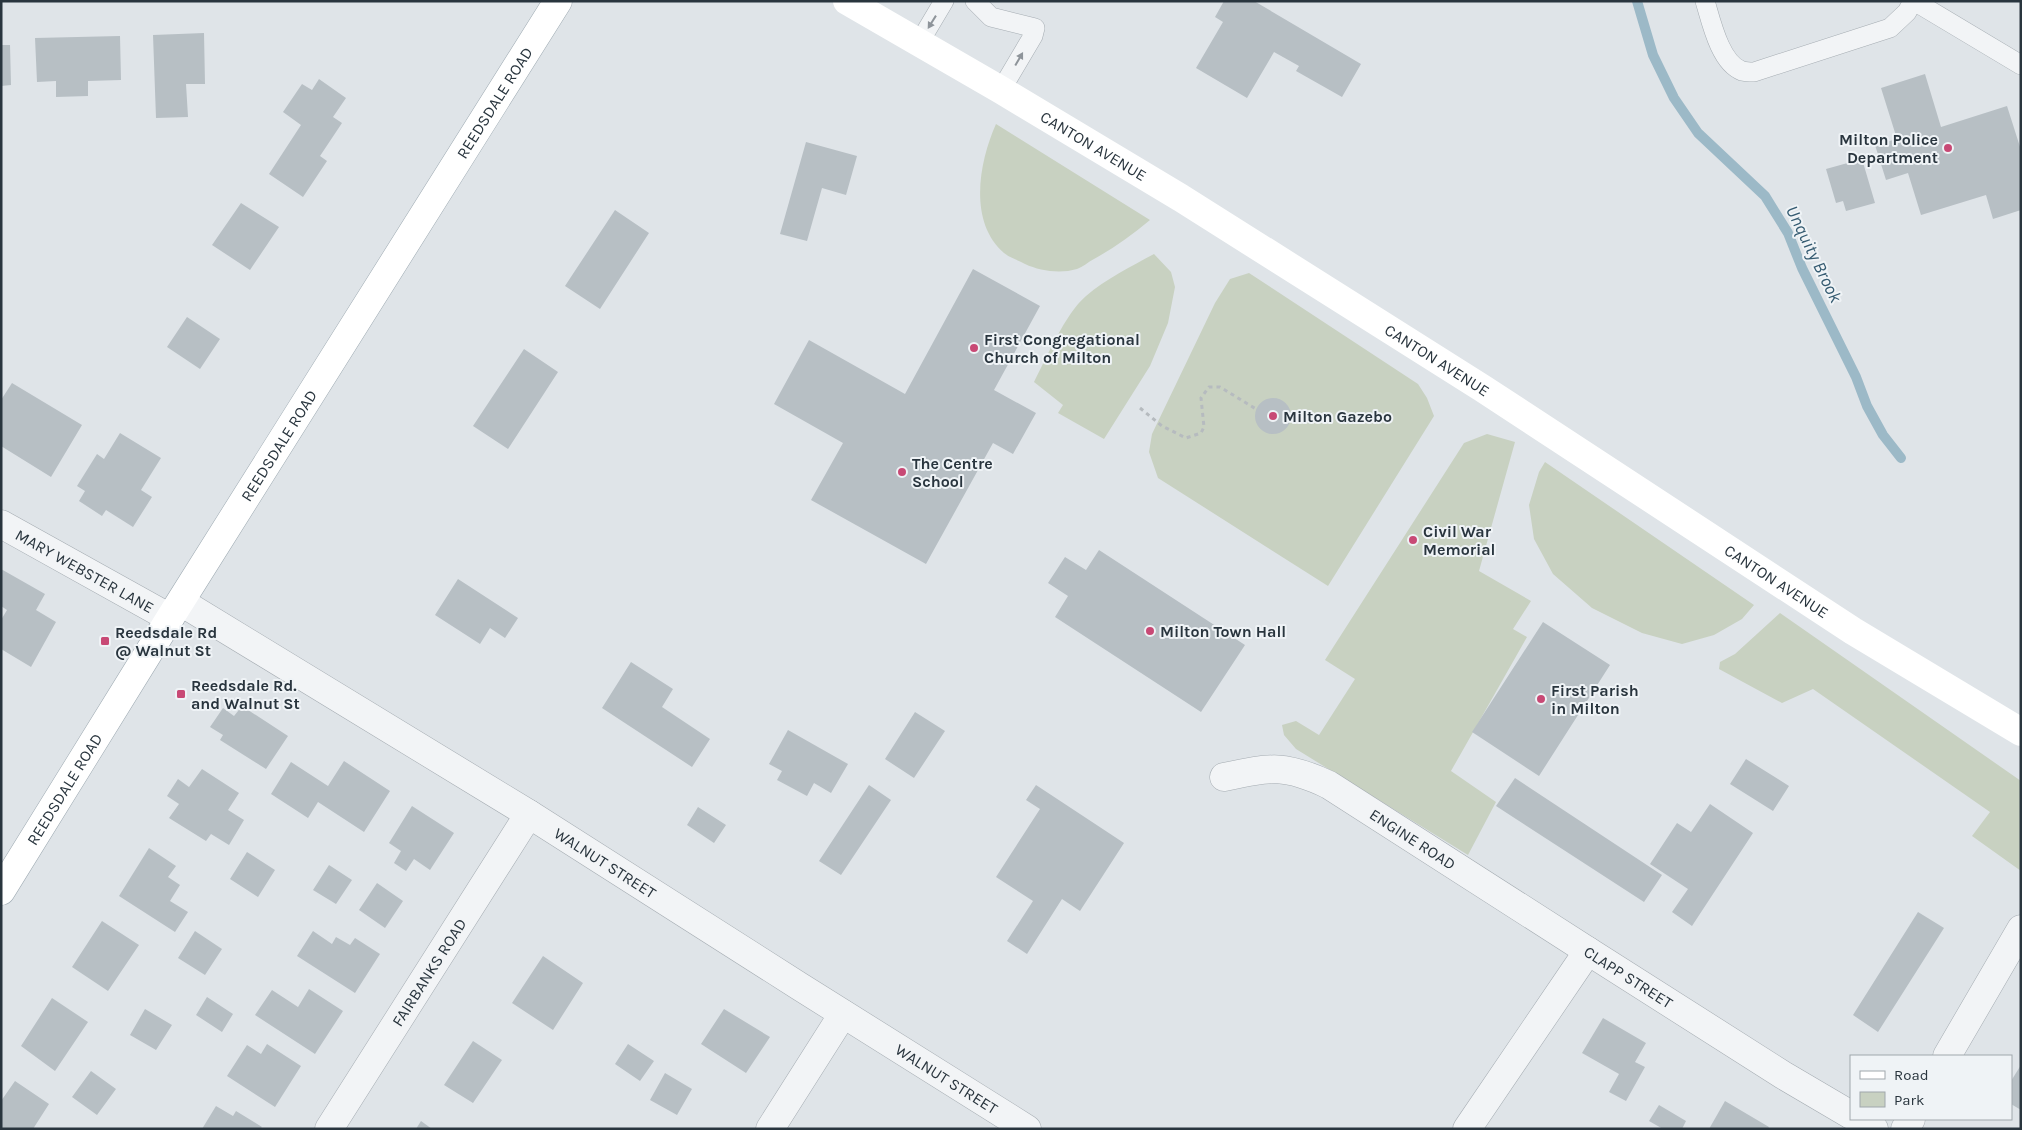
<svg xmlns="http://www.w3.org/2000/svg" width="2022" height="1130" font-family="Karla,sans-serif">
<style>
.green{fill:#c8d1c1}
.lines{fill:none;stroke-linecap:round;stroke-linejoin:round}
.stream{stroke:#9cb9c7;stroke-width:10}
.building{fill:#b7bfc4}
.service-casing{stroke:#a5acb2;stroke-width:20}
.minor-casing{stroke:#a5acb2;stroke-width:29}
.tertiary-casing{stroke:#a5acb2;stroke-width:29}
.primary-casing{stroke:#9fabb3;stroke-width:29}
.path{stroke:#b6bbbf;stroke-width:3;stroke-dasharray:4 4;stroke-linecap:butt}
.service{stroke:#f2f4f6;stroke-width:19}
.minor{stroke:#f2f4f6;stroke-width:28}
.tertiary{stroke:#f2f4f6;stroke-width:28}
.secondary{stroke:#fff;stroke-width:28}
.primary{stroke:#fff;stroke-width:28}
.oneway{fill:#8e949a}
.poi-dot{fill:#c84975;stroke:#eff3f6;stroke-width:2}
.labels{text-anchor:middle;stroke-width:4;stroke-linejoin:round;paint-order:stroke}
.street-label{font-size:16px;fill:#29353e;stroke:#eff3f6}
.poi-label{font-size:16px;font-weight:bold;fill:#29353e;stroke:#eff3f6;text-anchor:start}
.water-label{font-size:18px;font-style:italic;fill:#355b71;stroke:#eff3f6}
</style>
<rect width="100%" height="100%" fill="#dfe4e8"/>
<path class="green" d="M 996,124 L 1150,220 C 1132,235 1114,248 1094,259 C 1088,262 1083,267 1077,269 C 1060,274 1040,271 1025,264 C 1018,260 1010,258 1004,253 C 968,222 979,162 996,124 Z
M 1154,254 L 1171,272 L 1175,287 L 1168,323 L 1150,366 L 1104,439 L 1058,413 L 1063,405 L 1034,382 C 1047,357 1065,314 1086,296 C 1106,279 1130,267 1154,254 Z
M 1249,273 L 1418,384 L 1427,398 L 1434,416 L 1328,586 L 1158,478 L 1149,452 L 1152,434 L 1215,303 L 1230,279 Z
M 1487,434 L 1515,442 L 1479,571 L 1531,601 L 1513,629 L 1527,637 L 1451,771 L 1496,802 L 1468,855 L 1296,749 L 1284,735 L 1282,725 L 1296,721 L 1319,735 L 1355,679 L 1325,660 L 1464,443 Z
M 1545,462 L 1754,605 L 1742,619 L 1714,635 L 1682,644 L 1642,633 L 1592,608 L 1553,574 L 1534,539 L 1529,505 L 1539,472 Z
M 1780,613 L 2021,781 L 2021,871 L 1972,836 L 1990,812 L 1813,689 L 1782,703 L 1719,669 L 1720,662 L 1735,654 Z"/>
<g class="lines">
<path class="stream" d="M 1637,1 L 1653,55 L 1674,98 L 1698,133 L 1765,196 L 1788,233 L 1802,268 L 1856,377 L 1867,406 L 1883,435 L 1901,458"/>
</g>
<path class="building" d="M 1224,1 L 1254,1 L 1361,64 L 1342,97 L 1296,71 L 1299,66 L 1274,52 L 1247,98 L 1196,68 L 1223,22 L 1215,17 Z
M 204,33 L 205,84 L 186,84 L 188,117 L 156,118 L 153,35 Z
M 120,36 L 121,80 L 88,81 L 88,96 L 56,97 L 56,81 L 37,82 L 35,38 Z
M 1,45 L 10,45 L 11,85 L 1,86 Z
M 1925,74 L 1941,127 L 2007,106 L 2021,150 L 2021,210 L 1993,219 L 1986,195 L 1921,215 L 1908,173 L 1886,180 L 1875,145 L 1897,139 L 1881,88 Z
M 319,79 L 346,98 L 333,117 L 342,123 L 320,156 L 327,161 L 303,197 L 269,174 L 301,125 L 283,112 L 302,84 L 312,90 Z
M 806,142 L 857,156 L 846,195 L 822,188 L 807,241 L 780,234 Z
M 1862,159 L 1875,203 L 1846,211 L 1843,201 L 1836,203 L 1826,169 Z
M 241,203 L 279,227 L 250,270 L 212,245 Z
M 615,210 L 649,233 L 600,309 L 565,286 Z
M 973,269 L 1040,306 L 994,390 L 1036,413 L 1013,454 L 993,443 L 926,564 L 811,500 L 843,443 L 774,404 L 809,340 L 905,394 Z
M 187,317 L 220,339 L 200,369 L 167,347 Z
M 524,349 L 558,372 L 508,449 L 473,426 Z
M 12,383 L 82,425 L 51,477 L 1,446 L 1,400 Z
M1255 416a18 18 0 1 1 36 0a18 18 0 1 1-36 0Z
M 120,433 L 161,458 L 141,490 L 152,497 L 133,527 L 106,510 L 102,516 L 79,501 L 85,491 L 77,486 L 97,454 L 104,459 Z
M 1099,550 L 1245,645 L 1201,712 L 1055,617 L 1068,596 L 1048,583 L 1065,557 L 1086,570 Z
M 1,569 L 45,594 L 36,610 L 56,622 L 31,667 L 1,649 L 1,620 L 7,610 L 1,606 Z
M 458,579 L 518,618 L 505,638 L 490,628 L 480,644 L 435,615 Z
M 1543,622 L 1610,665 L 1539,776 L 1472,732 Z
M 631,662 L 673,689 L 662,707 L 710,739 L 692,767 L 602,708 Z
M 242,706 L 288,736 L 266,769 L 220,740 L 223,735 L 210,727 L 223,708 L 234,716 Z
M 915,712 L 945,731 L 914,778 L 885,759 Z
M 788,730 L 848,764 L 831,793 L 814,783 L 807,796 L 777,780 L 782,771 L 769,764 Z
M 1746,759 L 1789,786 L 1773,811 L 1730,784 Z
M 344,761 L 390,791 L 364,832 L 318,802 L 308,818 L 271,794 L 291,762 L 328,786 Z
M 202,769 L 239,793 L 228,810 L 244,820 L 229,845 L 211,834 L 206,841 L 169,818 L 179,804 L 167,796 L 178,779 L 189,787 Z
M 1515,778 L 1662,875 L 1644,902 L 1496,806 Z
M 869,785 L 891,800 L 841,875 L 819,861 Z
M 1036,785 L 1124,843 L 1080,911 L 1062,899 L 1027,954 L 1007,941 L 1033,901 L 996,877 L 1040,809 L 1026,800 Z
M 1710,804 L 1753,833 L 1692,926 L 1672,912 L 1688,889 L 1650,864 L 1677,823 L 1691,832 Z
M 412,806 L 454,833 L 430,870 L 414,859 L 406,871 L 394,863 L 401,851 L 389,843 Z
M 698,807 L 726,825 L 714,843 L 687,825 Z
M 149,848 L 176,866 L 168,877 L 180,885 L 170,901 L 188,912 L 175,932 L 119,896 Z
M 247,852 L 275,870 L 258,897 L 230,879 Z
M 329,865 L 352,880 L 336,904 L 313,890 Z
M 377,883 L 403,901 L 385,928 L 359,910 Z
M 1918,912 L 1944,928 L 1878,1032 L 1853,1015 Z
M 102,921 L 139,945 L 108,991 L 72,967 Z
M 195,931 L 222,949 L 205,975 L 178,958 Z
M 313,931 L 332,944 L 336,937 L 350,945 L 355,938 L 380,954 L 355,993 L 297,956 Z
M 543,956 L 583,983 L 553,1030 L 512,1003 Z
M 309,989 L 343,1011 L 315,1054 L 255,1015 L 272,990 L 298,1007 Z
M 207,997 L 233,1014 L 222,1032 L 196,1015 Z
M 52,998 L 88,1022 L 55,1071 L 21,1046 Z
M 145,1009 L 172,1025 L 156,1050 L 130,1035 Z
M 724,1009 L 770,1037 L 746,1073 L 701,1044 Z
M 1603,1018 L 1646,1043 L 1635,1062 L 1645,1067 L 1626,1101 L 1609,1092 L 1619,1074 L 1582,1053 Z
M 473,1041 L 502,1060 L 473,1103 L 444,1085 Z
M 267,1044 L 301,1066 L 275,1107 L 227,1076 L 247,1045 L 261,1054 Z
M 628,1044 L 654,1061 L 640,1081 L 615,1064 Z
M 2021,1065 L 2021,1110 L 2011,1104 L 2011,1081 Z
M 91,1071 L 116,1089 L 97,1115 L 72,1097 Z
M 665,1073 L 692,1089 L 677,1115 L 650,1100 Z
M 15,1081 L 49,1104 L 33,1129 L 1,1129 L 1,1101 Z
M 1725,1101 L 1769,1127 L 1768,1129 L 1709,1129 Z
M 1659,1105 L 1686,1121 L 1682,1129 L 1663,1129 L 1649,1121 Z
M 216,1106 L 233,1116 L 236,1111 L 262,1127 L 260,1129 L 202,1129 Z
M 421,1121 L 432,1129 L 416,1129 Z"/>
<g class="lines">
<defs>
<path id="service" d="M 975,1 L 991,17 L 1035,28 L 1033,36 L 1001,90
M 1705,1 C 1711,21 1720,63 1742,71 C 1746,72 1751,72 1754,72 L 1890,28 L 1907,12 L 1913,1
M 1914,1 L 2021,65
M 919,43 L 944,1"/>
<g id="minor">
<path id="s1" d="M 1,524 L 170,618"/>
<path id="s2" d="M 181,602 L 529,814 L 799,986 L 1027,1129"/>
<path id="s3" d="M 1224,777 C 1271,767 1285,764 1329,785 L 1588,951 L 1783,1075 L 1851,1115"/>
<path d="M 1857,1119 L 1874,1129"/>
<path id="s4" d="M 329,1129 L 529,814"/>
<path d="M 770,1129 L 843,1014"/>
<path d="M 1467,1129 L 1588,951"/>
</g>
<path id="tertiary" d="M 1947,1056 L 2021,929
M 1905,1129 L 1911,1119"/>
<g id="primary">
<path id="s6" d="M 1,891 L 170,618 L 558,1"/>
</g>
</defs>
<use href="#service" class="service-casing"/>
<use href="#minor" class="minor-casing"/>
<use href="#tertiary" class="tertiary-casing"/>
<use href="#primary" class="primary-casing"/>
<path class="path" d="M 1140,408 L 1162,426 L 1186,438 L 1201,433 L 1204,427 L 1201,398 L 1209,387 L 1220,387 L 1256,409"/>
<use href="#service" class="service"/>
<use href="#minor" class="minor"/>
<use href="#tertiary" class="tertiary"/>
<path class="secondary" id="s5" d="M 847,1 L 1001,90 L 1181,198 L 1482,388 L 1853,631 L 2021,732"/>
<use href="#primary" class="primary"/>
</g>
<defs><path id="oneway-solid" d="M-6-.8H1V-3.2L6.5 0L1 3.2V.8H-6Z" transform="scale(1.25)"/></defs>
<g class="oneway">
<use href="#oneway-solid" transform="translate(932 22) rotate(122)"/>
<use href="#oneway-solid" transform="translate(1019 59) rotate(-60)"/>
</g>
<g class="poi-dot">
<circle cx="1948" cy="148" r="5"/>
<circle cx="974" cy="348" r="5"/>
<circle cx="1273" cy="416" r="5"/>
<circle cx="902" cy="472" r="5"/>
<circle cx="1413" cy="540" r="5"/>
<circle cx="1150" cy="631" r="5"/>
<rect x="100" y="636" width="10" height="10" rx="2.5"/>
<rect x="176" y="689" width="10" height="10" rx="2.5"/>
<circle cx="1541" cy="699" r="5"/>
</g>
<g class="labels">
<g class="street-label">
<text dy="6" stroke="none"><textPath href="#s6" startOffset="930">REEDSDALE ROAD</textPath></text>
<text dy="6" stroke="none"><textPath href="#s5" startOffset="286">CANTON AVENUE</textPath></text>
<text dy="6" stroke="none"><textPath href="#s5" startOffset="691">CANTON AVENUE</textPath></text>
<text dy="6" stroke="none"><textPath href="#s6" startOffset="525">REEDSDALE ROAD</textPath></text>
<text dy="6" stroke="none"><textPath href="#s1" startOffset="96">MARY WEBSTER LANE</textPath></text>
<text dy="6" stroke="none"><textPath href="#s5" startOffset="1096">CANTON AVENUE</textPath></text>
<text dy="6" stroke="none"><textPath href="#s6" startOffset="120">REEDSDALE ROAD</textPath></text>
<text dy="6" stroke="none"><textPath href="#s3" startOffset="208">ENGINE ROAD</textPath></text>
<text dy="6" stroke="none"><textPath href="#s2" startOffset="498">WALNUT STREET</textPath></text>
<text dy="6" stroke="none"><textPath href="#s4" startOffset="186">FAIRBANKS ROAD</textPath></text>
<text dy="6" stroke="none"><textPath href="#s3" startOffset="464">CLAPP STREET</textPath></text>
<text dy="6" stroke="none"><textPath href="#s2" startOffset="902">WALNUT STREET</textPath></text>
</g>
<g class="poi-label">
<text x="1938" y="145" text-anchor="end">Milton Police<tspan x="1938" dy="18">Department</tspan></text>
<text x="984" y="345">First Congregational<tspan x="984" dy="18">Church of Milton</tspan></text>
<text x="1283" y="422">Milton Gazebo</text>
<text x="912" y="469">The Centre<tspan x="912" dy="18">School</tspan></text>
<text x="1423" y="537">Civil War<tspan x="1423" dy="18">Memorial</tspan></text>
<text x="1160" y="637">Milton Town Hall</text>
<text x="115" y="638">Reedsdale Rd<tspan x="115" dy="18">@ Walnut St</tspan></text>
<text x="191" y="691">Reedsdale Rd.<tspan x="191" dy="18">and Walnut St</tspan></text>
<text x="1551" y="696">First Parish<tspan x="1551" dy="18">in Milton</tspan></text>
</g>
<g class="water-label">
<text transform="translate(1814 254) rotate(64)" y="6">Unquity Brook</text>
</g>
</g>
<rect width="2022" height="1130" fill="none" stroke="#29353e" stroke-width="5"/>
<rect x="1850" y="1055" width="162" height="65" fill="#eff3f6" stroke="#a0a7ac"/>
<rect x="1860" y="1071" width="25" height="8" fill="#ffffff" stroke="#a0a7ac"/>
<text x="1894" y="1080" font-size="15" fill="#29353e">Road</text>
<rect x="1860" y="1092" width="25" height="15" fill="#c8d1c1" stroke="#a0a7ac"/>
<text x="1894" y="1105" font-size="15" fill="#29353e">Park</text>
</svg>
